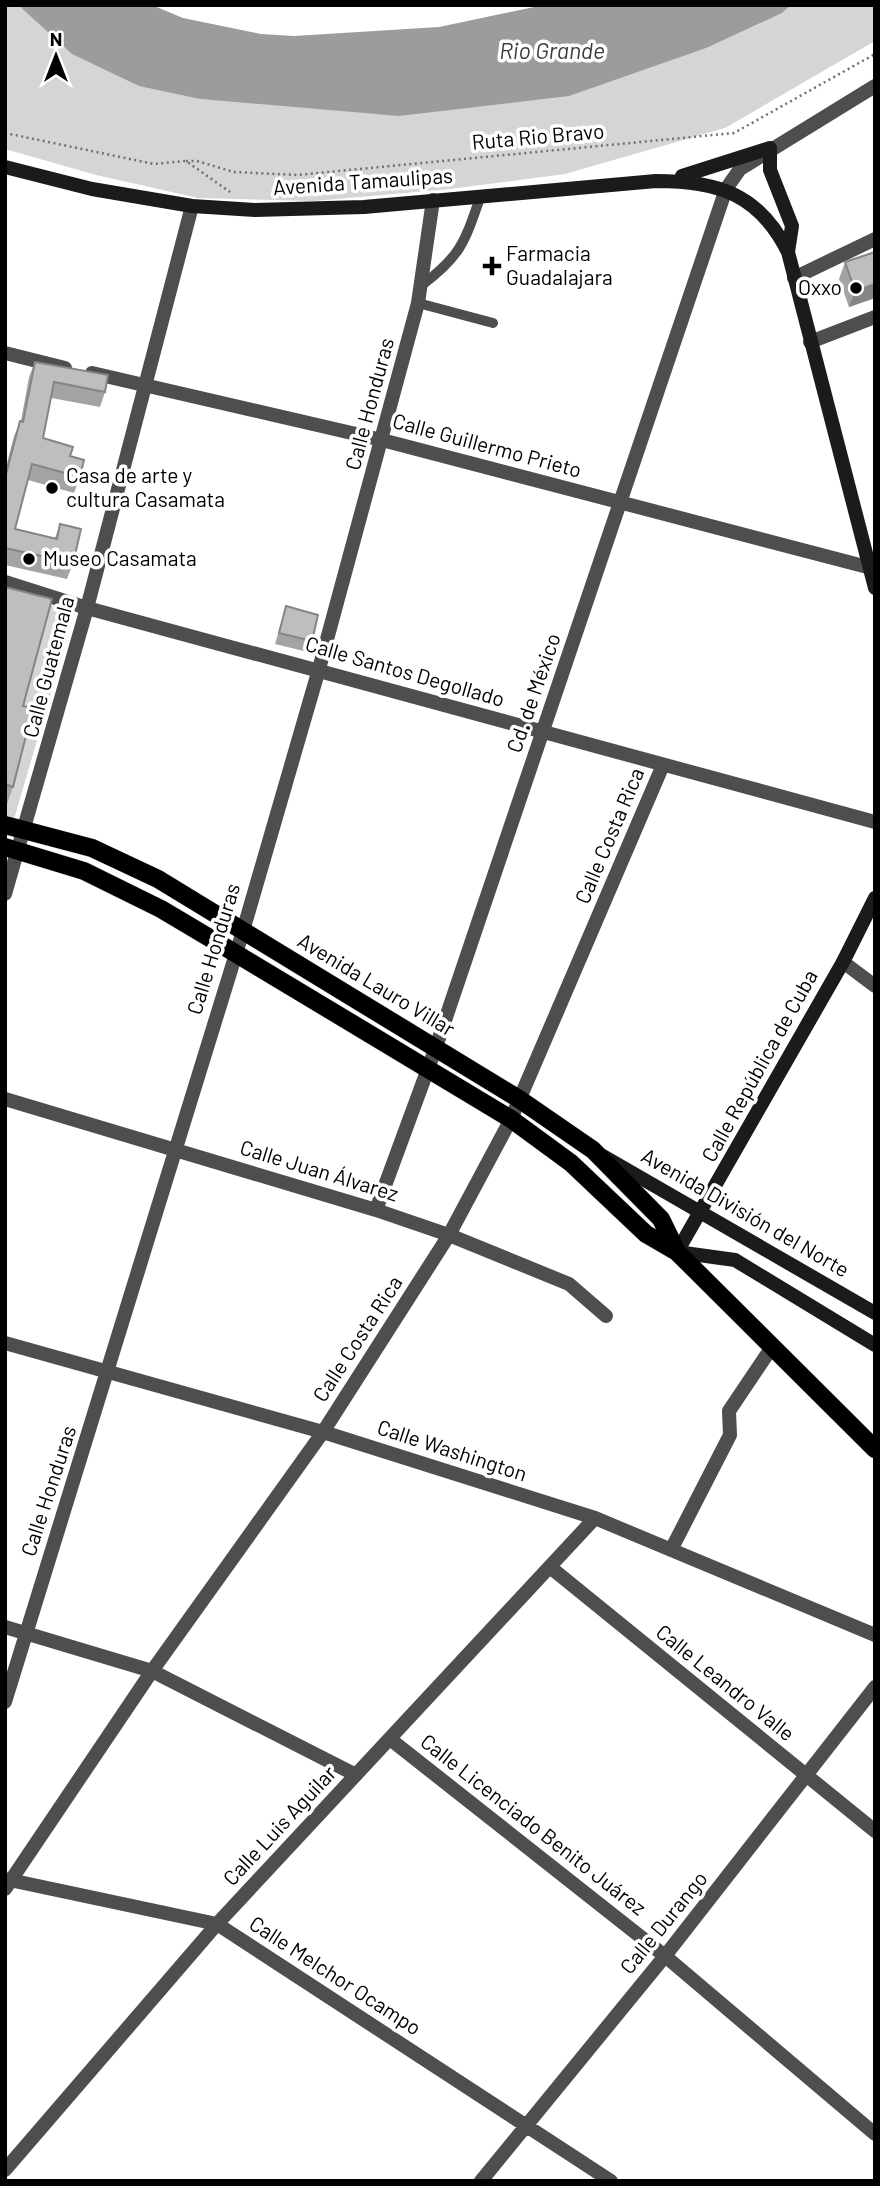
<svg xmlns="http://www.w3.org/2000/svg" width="880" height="2186" font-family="Barlow,sans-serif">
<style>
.green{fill:#d5d5d5}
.water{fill:#9c9c9c}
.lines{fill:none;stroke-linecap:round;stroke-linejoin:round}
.primary-casing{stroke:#dbdbdb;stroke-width:19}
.path{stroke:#707070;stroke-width:2.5;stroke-dasharray:2 3.5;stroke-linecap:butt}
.lane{stroke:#4e4e4e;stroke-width:10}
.street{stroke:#4e4e4e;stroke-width:14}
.secondary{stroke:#1b1b1b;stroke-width:14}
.primary{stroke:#000;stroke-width:18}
.wall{fill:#a3a3a3}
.shaded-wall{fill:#858585}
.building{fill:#bebebe;stroke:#858585;stroke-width:2}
.poi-dot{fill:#000;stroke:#fff;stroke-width:2.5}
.labels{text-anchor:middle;stroke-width:7;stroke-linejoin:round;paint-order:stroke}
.street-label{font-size:21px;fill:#000;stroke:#fff}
.poi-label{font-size:21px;fill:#000;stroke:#fff;text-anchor:start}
.water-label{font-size:23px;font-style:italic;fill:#3d3d3d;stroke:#fff}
</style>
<rect width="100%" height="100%" fill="#fff"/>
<path class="green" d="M 5,5 L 18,5 L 72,54 L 200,99 L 282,104 L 782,13 L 791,5 L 875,5 L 875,41 L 725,128 L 565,174 L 450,189 L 314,201 L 198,198 L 96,175 L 5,149 Z
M 5,595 L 75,611 L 14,819 L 5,816 Z"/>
<path class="water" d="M 18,5 L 152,5 L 183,18 L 261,34 L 294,36 L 439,27 L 544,5 L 791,5 L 782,13 L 706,48 L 569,96 L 399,116 L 200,99 L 139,86 L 72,54 Z"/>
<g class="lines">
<defs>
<path id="primary" d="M 5,825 L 92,848 L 158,879 L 519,1099 L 593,1150 L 661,1219 L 677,1252
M 5,847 L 84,871 L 161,909 L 235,953 L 511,1119 L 571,1163 L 646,1234 L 677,1252 L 875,1449"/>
</defs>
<use href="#primary" class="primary-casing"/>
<path class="path" d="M 5,133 L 154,164 L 186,161 L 230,192
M 186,161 L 197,161 L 234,172 L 297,175 L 734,133 L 875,54"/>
<path class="lane" d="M 422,285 C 462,255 465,241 481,195
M 418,303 L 493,323"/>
<path class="street" d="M 794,278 L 875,239
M 810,342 L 875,317
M 5,353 L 65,368
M 92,373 L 382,440 L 875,569
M 5,582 L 87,608 L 875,822
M 5,894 L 87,608 L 192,206
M 843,962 L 875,986
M 5,1099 L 376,1210 L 449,1235 L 569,1284 L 606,1316
M 376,1210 L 436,1047 L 726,189 L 740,169 L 875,86
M 5,1343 L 323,1432 L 595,1518 L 875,1635
M 671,1550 L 730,1435 L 729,1411 L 772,1347
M 550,1567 L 875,1831
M 5,1627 L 152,1671 L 356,1775
M 5,1702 L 243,931 L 319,669 L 418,303 L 433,200
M 390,1739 L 665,1956 L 875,2134
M 5,1879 L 217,1924 L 611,2181
M 5,1889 L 152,1671 L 323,1432 L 449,1235 L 511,1119 L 663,765
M 5,2170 L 217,1924 L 595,1518
M 481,2181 L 665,1956 L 875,1687"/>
<path class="secondary" d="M 5,167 L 92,189 L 192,206 L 255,210 L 364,207 L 656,181 C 718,181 759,194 788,252 L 875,588
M 682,176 L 770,148 L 770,170 L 792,226 L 788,252
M 875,898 L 843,962 L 677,1252 L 735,1260 L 875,1345
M 603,1156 L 875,1313"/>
<use href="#primary" class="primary"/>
</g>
<path class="wall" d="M 845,262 L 875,298 L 849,307 L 839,279 Z
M 35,362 L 105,392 L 100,407 L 51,398 L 43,438 L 70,456 L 80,477 L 74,493 L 28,480 L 15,529 L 55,538 L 60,524 L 73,563 L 67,579 L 5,565 L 5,471 L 14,436 L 21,421 L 29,377 Z
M 5,587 L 23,706 L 13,787 L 6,807 Z
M 286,606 L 312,641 L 308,652 L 275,644 Z"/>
<path class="shaded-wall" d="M 875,284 L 875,298 L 849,307 L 855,291 Z"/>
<path class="building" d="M 875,252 L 875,284 L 855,291 L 845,262 Z
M 35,362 L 108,375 L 105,392 L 54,382 L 43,438 L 73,447 L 70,456 L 84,460 L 80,477 L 32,464 L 15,529 L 57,539 L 60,524 L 81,529 L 73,563 L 5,548 L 5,478 L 20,421 L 23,422 Z
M 5,587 L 52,599 L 23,706 L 33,708 L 13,787 L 5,784 Z
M 286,606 L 318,615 L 312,641 L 279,633 Z"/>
<g class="poi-dot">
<path d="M488.5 255.5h7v7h7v7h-7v7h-7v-7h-7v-7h7z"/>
<circle cx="856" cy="288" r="7"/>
<circle cx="52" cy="488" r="7"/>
<circle cx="29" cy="559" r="7"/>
</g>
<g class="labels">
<g class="street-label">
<text transform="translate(538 137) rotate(-5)" y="7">Ruta Rio Bravo</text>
<text transform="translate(363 182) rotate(-4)" y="7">Avenida Tamaulipas</text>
<text transform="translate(370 404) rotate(-75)" y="7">Calle Honduras</text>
<text transform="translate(487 446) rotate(15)" y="7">Calle Guillermo Prieto</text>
<text transform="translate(49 667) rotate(-75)" y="7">Calle Guatemala</text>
<text transform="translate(405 672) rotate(16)" y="7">Calle Santos Degollado</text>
<text transform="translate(534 693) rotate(-71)" y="7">Cd. de México</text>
<text transform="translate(610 836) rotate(-67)" y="7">Calle Costa Rica</text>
<text transform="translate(214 949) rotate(-73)" y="7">Calle Honduras</text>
<text transform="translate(376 985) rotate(31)" y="7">Avenida Lauro Villar</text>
<text transform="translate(760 1066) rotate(-61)" y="7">Calle República de Cuba</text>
<text transform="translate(319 1171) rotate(17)" y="7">Calle Juan Álvarez</text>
<text transform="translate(745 1213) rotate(30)" y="7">Avenida División del Norte</text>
<text transform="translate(358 1339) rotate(-57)" y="7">Calle Costa Rica</text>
<text transform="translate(452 1451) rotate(18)" y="7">Calle Washington</text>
<text transform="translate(49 1491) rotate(-72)" y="7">Calle Honduras</text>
<text transform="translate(725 1683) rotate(39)" y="7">Calle Leandro Valle</text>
<text transform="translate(533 1825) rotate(38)" y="7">Calle Licenciado Benito Juárez</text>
<text transform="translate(280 1826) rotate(-47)" y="7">Calle Luis Aguilar</text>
<text transform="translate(664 1923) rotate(-51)" y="7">Calle Durango</text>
<text transform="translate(335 1976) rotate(33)" y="7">Calle Melchor Ocampo</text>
</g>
<g class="poi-label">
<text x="506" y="261">Farmacia<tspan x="506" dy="24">Guadalajara</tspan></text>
<text x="842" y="295" text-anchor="end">Oxxo</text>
<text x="66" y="483">Casa de arte y<tspan x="66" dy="24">cultura Casamata</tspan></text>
<text x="43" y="566">Museo Casamata</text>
</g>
<g class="water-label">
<text x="552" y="59">Rio Grande</text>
</g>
</g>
<rect width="880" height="2186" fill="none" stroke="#000000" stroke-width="14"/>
<g transform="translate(56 56)" stroke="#ffffff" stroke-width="5" paint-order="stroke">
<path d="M0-5L12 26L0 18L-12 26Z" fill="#000000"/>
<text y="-10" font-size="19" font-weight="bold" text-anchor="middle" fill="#000000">N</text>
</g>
</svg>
